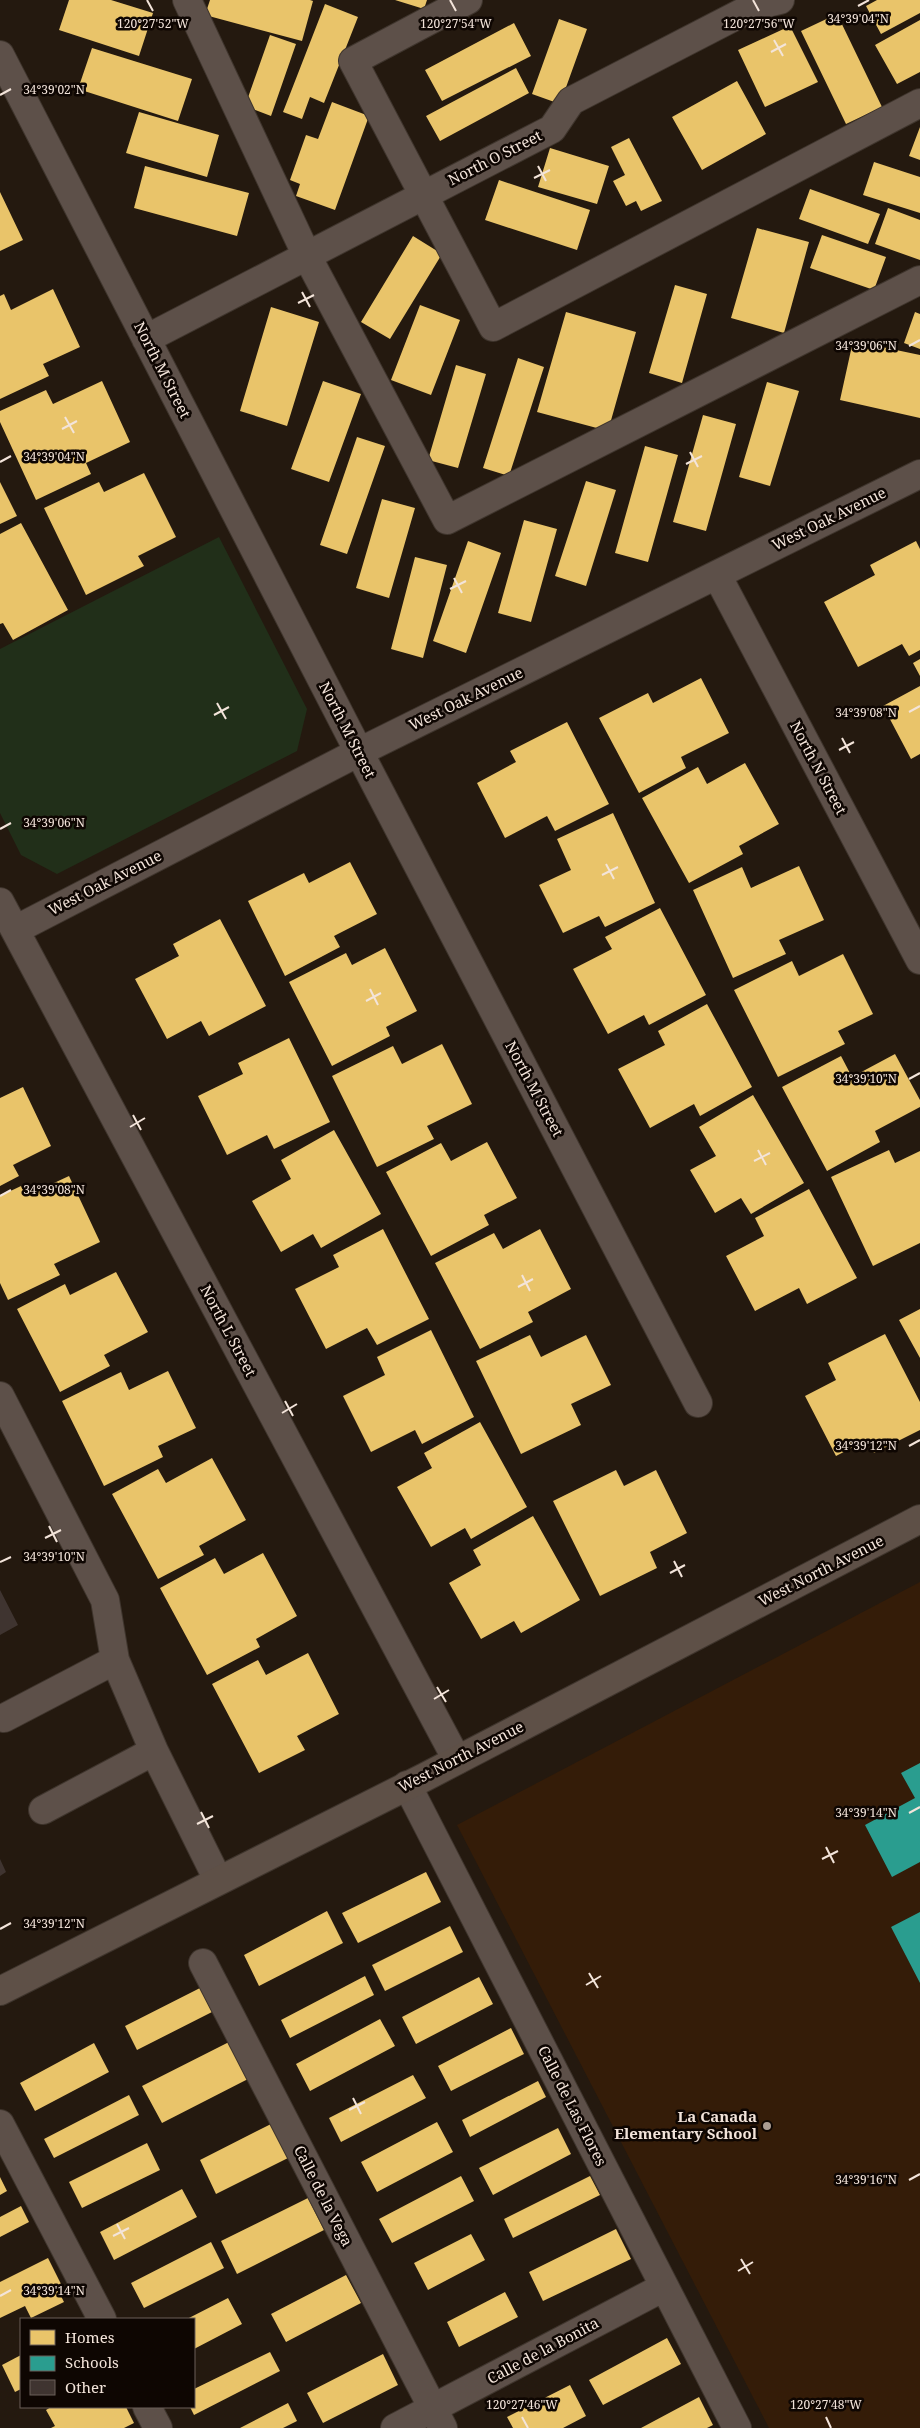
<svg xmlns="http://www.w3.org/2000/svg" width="920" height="2428" font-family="'Noto Serif',serif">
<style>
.built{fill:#341c08}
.green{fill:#212f19}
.homes{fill:#e9c46a}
.schools{fill:#2a9d8f}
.building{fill:#3f3430}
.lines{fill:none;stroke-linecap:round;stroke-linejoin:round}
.street-casing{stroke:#3f352d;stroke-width:30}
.secondary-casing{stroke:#3f352d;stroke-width:30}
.street{stroke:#5d5049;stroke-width:28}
.secondary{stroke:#5e5047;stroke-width:28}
.ticks{fill:none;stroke:#f3e4da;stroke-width:2}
.poi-dot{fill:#ab9d93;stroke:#0e0602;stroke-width:2}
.labels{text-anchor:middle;stroke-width:5;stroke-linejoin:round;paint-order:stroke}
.street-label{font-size:15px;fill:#f3e4da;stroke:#0e0602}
.poi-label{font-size:15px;font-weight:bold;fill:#f3e4da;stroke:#0e0602;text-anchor:end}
.ticks-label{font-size:12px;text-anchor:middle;fill:#f3e4da;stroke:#0e0602;stroke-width:5;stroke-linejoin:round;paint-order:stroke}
</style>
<rect width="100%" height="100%" fill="#24190f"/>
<path class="built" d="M 920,1582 L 920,2428 L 769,2428 L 457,1825 Z"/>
<path class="green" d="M 219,537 L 307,709 L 297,751 L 57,874 L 21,855 L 0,813 L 0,649 Z"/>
<path class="homes" d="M 69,0 L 111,0 L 153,13 L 139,56 L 59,30 Z
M 210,0 L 310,0 L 313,1 L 302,41 L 205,15 Z
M 395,0 L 427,0 L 424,9 Z
M 877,0 L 920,0 L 920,13 L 881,34 L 866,6 Z
M 325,4 L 358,17 L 324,103 L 310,97 L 302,119 L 283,112 Z
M 837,14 L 882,107 L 846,124 L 801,31 Z
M 559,19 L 587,29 L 560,104 L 532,94 Z
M 920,20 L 920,72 L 897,84 L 875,45 Z
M 514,23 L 531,56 L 442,101 L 425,70 Z
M 790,26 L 818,82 L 765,107 L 738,50 Z
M 270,35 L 296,44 L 271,116 L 245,106 Z
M 92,48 L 192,79 L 178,121 L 78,89 Z
M 516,68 L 529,93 L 440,141 L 426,116 Z
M 737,81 L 766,134 L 702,170 L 672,117 Z
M 332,102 L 369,116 L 335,210 L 296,196 L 300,184 L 290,180 L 306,135 L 318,139 Z
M 139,112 L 219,135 L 207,177 L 126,153 Z
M 920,127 L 920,160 L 909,156 Z
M 629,138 L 662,201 L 641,211 L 636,201 L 626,206 L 613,181 L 625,175 L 611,147 Z
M 550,148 L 609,166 L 597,204 L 538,187 Z
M 874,162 L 920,177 L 920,213 L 863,195 Z
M 145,166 L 249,193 L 237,236 L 134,208 Z
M 499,180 L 590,210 L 577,250 L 485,220 Z
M 810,189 L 880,214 L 868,244 L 799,219 Z
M 0,192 L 23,240 L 0,251 Z
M 888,208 L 920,220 L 920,260 L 875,244 Z
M 757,228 L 809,242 L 784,333 L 731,318 Z
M 822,235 L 886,257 L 874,290 L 810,268 Z
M 413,236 L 442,254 L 390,339 L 361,322 Z
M 675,285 L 707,294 L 682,383 L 649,373 Z
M 53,289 L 80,347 L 43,364 L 49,376 L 0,399 L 0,296 L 4,294 L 11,310 Z
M 420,305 L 460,320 L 431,395 L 391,380 Z
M 271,307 L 319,322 L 287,426 L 240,411 Z
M 566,312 L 636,332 L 608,431 L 537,412 Z
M 915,312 L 920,314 L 920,349 L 904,343 Z
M 853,341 L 920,355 L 920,418 L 840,400 Z
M 518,358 L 544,367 L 509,476 L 483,468 Z
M 456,365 L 486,374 L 458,468 L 428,460 Z
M 102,381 L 130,442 L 86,463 L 91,474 L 36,500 L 0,422 L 0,411 L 46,390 L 53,404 Z
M 323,381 L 361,394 L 329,482 L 291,469 Z
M 767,382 L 799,391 L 770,486 L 739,477 Z
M 703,415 L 736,424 L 706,531 L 673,522 Z
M 357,437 L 385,446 L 347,554 L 320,545 Z
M 645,446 L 678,455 L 648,562 L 615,553 Z
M 144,473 L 176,537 L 138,556 L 144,566 L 86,595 L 44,508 L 99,482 L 104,492 Z
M 586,481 L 616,490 L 586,586 L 555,576 Z
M 0,482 L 17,516 L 0,524 Z
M 382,499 L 415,508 L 389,598 L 356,588 Z
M 524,520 L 557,529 L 531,622 L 498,613 Z
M 21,523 L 68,610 L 13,640 L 3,623 L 0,624 L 0,534 Z
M 468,541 L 501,553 L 466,653 L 433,641 Z
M 916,541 L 920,549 L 920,650 L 909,656 L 902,644 L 858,667 L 824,602 L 875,575 L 870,565 Z
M 415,557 L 447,565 L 423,658 L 391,649 Z
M 920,659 L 920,676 L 913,663 Z
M 701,678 L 729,733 L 681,757 L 686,768 L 639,793 L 599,718 L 648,693 L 653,703 Z
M 920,686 L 920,754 L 911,759 L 883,706 Z
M 567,722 L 609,804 L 555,831 L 547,816 L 505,838 L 477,783 L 516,762 L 510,751 Z
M 745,763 L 779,824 L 739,846 L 743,854 L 689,883 L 642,798 L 698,767 L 707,784 Z
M 613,813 L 655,903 L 605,927 L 599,916 L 563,933 L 539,885 L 571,870 L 557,839 Z
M 350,862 L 377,914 L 334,936 L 340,947 L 285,976 L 248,901 L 304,873 L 309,883 Z
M 799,866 L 824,920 L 779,940 L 786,954 L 733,978 L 693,890 L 742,867 L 751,888 Z
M 660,908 L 706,995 L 649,1025 L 644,1015 L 608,1034 L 573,969 L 612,949 L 605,937 Z
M 220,919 L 266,1006 L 209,1036 L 201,1021 L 167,1039 L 135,979 L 179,956 L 173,944 Z
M 385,948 L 417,1011 L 386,1027 L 390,1036 L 332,1066 L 289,982 L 346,953 L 352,965 Z
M 843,954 L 873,1014 L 838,1031 L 845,1044 L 778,1077 L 734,990 L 792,961 L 799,976 Z
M 707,1004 L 752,1087 L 700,1116 L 694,1104 L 650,1128 L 618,1069 L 665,1045 L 658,1031 Z
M 289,1038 L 330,1122 L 274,1149 L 267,1135 L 227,1155 L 198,1096 L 243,1074 L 238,1063 Z
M 442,1044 L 472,1104 L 427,1126 L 434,1139 L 377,1167 L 332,1076 L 393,1046 L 402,1064 Z
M 895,1054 L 920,1100 L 920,1107 L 875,1131 L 880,1142 L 827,1171 L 782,1087 L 841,1056 L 852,1077 Z
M 23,1087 L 51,1146 L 13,1165 L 19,1176 L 0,1186 L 0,1098 Z
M 753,1095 L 804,1183 L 751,1214 L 741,1198 L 715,1213 L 690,1170 L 716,1156 L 699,1127 Z
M 334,1130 L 381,1214 L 321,1248 L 313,1234 L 281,1252 L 252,1201 L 291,1179 L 281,1160 Z
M 487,1142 L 517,1198 L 484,1215 L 489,1225 L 431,1256 L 386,1172 L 441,1143 L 451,1161 Z
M 889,1150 L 895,1163 L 920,1151 L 920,1243 L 873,1266 L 831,1177 Z
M 69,1176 L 100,1242 L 54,1264 L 60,1275 L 8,1300 L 0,1283 L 0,1196 L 21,1186 L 26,1196 Z
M 809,1189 L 857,1278 L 807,1304 L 799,1288 L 755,1311 L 726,1256 L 764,1236 L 755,1218 Z
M 383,1229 L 429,1319 L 377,1345 L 367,1328 L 326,1349 L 295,1289 L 339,1267 L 333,1255 Z
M 540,1229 L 571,1289 L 528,1312 L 533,1322 L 480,1349 L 435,1263 L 494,1233 L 503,1249 Z
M 116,1272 L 148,1332 L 104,1355 L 110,1366 L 60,1392 L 17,1309 L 65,1284 L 70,1295 Z
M 920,1309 L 920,1358 L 899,1320 Z
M 431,1330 L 474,1417 L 422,1444 L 415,1430 L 371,1452 L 343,1396 L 385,1375 L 377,1357 Z
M 885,1334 L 920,1402 L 920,1430 L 874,1453 L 867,1440 L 836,1456 L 805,1396 L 836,1380 L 828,1363 Z
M 530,1335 L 541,1357 L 586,1335 L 611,1385 L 571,1404 L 581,1425 L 521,1454 L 476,1361 Z
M 168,1371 L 196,1428 L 158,1446 L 163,1457 L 104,1486 L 62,1401 L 121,1372 L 129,1390 Z
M 480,1422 L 527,1507 L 471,1539 L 465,1528 L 431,1547 L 397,1487 L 432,1468 L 424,1453 Z
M 212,1458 L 246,1520 L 199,1546 L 204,1555 L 158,1579 L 112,1494 L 158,1469 L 166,1483 Z
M 616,1470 L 624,1486 L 656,1470 L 687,1533 L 650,1552 L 657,1568 L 600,1596 L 553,1501 Z
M 533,1516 L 580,1600 L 521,1633 L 514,1621 L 481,1639 L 449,1583 L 481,1565 L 473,1550 Z
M 263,1553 L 297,1616 L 256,1639 L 260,1647 L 207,1675 L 160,1588 L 215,1558 L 224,1574 Z
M 308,1653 L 339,1714 L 297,1736 L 305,1750 L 259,1773 L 212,1684 L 258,1660 L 266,1675 Z
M 426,1872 L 441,1902 L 358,1943 L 342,1913 Z
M 327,1911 L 343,1943 L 259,1986 L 244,1955 Z
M 450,1926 L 463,1952 L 385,1991 L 372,1965 Z
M 365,1976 L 374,1995 L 290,2038 L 281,2020 Z
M 479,1977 L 493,2004 L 416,2044 L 402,2017 Z
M 200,1988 L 212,2012 L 137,2050 L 125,2026 Z
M 380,2019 L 395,2046 L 310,2091 L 296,2064 Z
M 511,2028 L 524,2054 L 451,2091 L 438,2066 Z
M 229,2042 L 248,2079 L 162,2123 L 142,2086 Z
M 94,2043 L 109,2072 L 35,2111 L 20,2083 Z
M 413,2075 L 426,2098 L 341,2142 L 329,2118 Z
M 538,2081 L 546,2097 L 470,2137 L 462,2120 Z
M 129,2095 L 139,2115 L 54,2158 L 44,2139 Z
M 437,2122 L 453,2152 L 377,2192 L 361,2162 Z
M 271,2124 L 288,2158 L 216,2194 L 200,2160 Z
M 558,2128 L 571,2154 L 493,2195 L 479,2168 Z
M 147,2143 L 160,2170 L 82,2208 L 69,2182 Z
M 461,2176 L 474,2201 L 392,2243 L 379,2219 Z
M 590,2176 L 600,2195 L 513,2238 L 504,2219 Z
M 0,2177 L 7,2191 L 0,2195 Z
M 182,2189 L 197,2217 L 114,2260 L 100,2232 Z
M 308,2198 L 324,2230 L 237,2274 L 221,2241 Z
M 21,2206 L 29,2222 L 0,2237 L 0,2217 Z
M 616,2229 L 631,2259 L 543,2301 L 529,2272 Z
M 471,2234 L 485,2260 L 428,2290 L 414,2263 Z
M 211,2242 L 224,2268 L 144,2308 L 131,2283 Z
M 48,2258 L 63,2288 L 58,2290 L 64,2302 L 31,2318 L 25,2306 L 0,2318 L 0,2282 Z
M 346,2275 L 361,2303 L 286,2342 L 271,2314 Z
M 505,2292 L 518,2317 L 459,2347 L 447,2322 Z
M 228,2298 L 242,2324 L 194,2349 L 194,2319 L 187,2319 Z
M 667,2338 L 681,2364 L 603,2405 L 589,2380 Z
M 270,2352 L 280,2371 L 194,2415 L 190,2407 L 194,2407 L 194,2389 Z
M 383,2354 L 398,2385 L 323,2423 L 307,2393 Z
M 21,2355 L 21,2389 L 15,2392 L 2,2365 Z
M 570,2385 L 586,2416 L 563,2428 L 513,2428 L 507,2417 Z
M 699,2397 L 713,2425 L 707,2428 L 641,2428 Z
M 288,2403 L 297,2421 L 283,2428 L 240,2428 Z
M 51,2407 L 126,2407 L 134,2423 L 124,2428 L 51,2428 L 55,2426 L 46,2410 Z"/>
<path class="schools" d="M 920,1763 L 920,1862 L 892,1877 L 865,1825 L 915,1798 L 901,1773 Z
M 920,1912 L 920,1983 L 891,1927 Z"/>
<path class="building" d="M 0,1590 L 18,1625 L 0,1635 Z
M 0,1859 L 6,1872 L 0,1876 Z"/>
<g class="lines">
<defs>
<path id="street" d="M 187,0 L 307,256 L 447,520 L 920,280
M 468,0 L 353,61 L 493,327 L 920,103
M 0,55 L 359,752 L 698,1403
M 146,339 L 552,129 L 571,101 L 755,6 L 780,0
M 717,575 L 920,960
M 0,902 L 457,1760
M 15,930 L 359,752 L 920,474
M 0,1396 L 105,1600 L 115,1660 L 154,1751 L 218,1880
M 4,1718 L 115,1660
M 407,1785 L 737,2428
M 43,1810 L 154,1751
M 203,1963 L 443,2428
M 0,2124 L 102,2319
M 147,2407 L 158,2428
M 395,2428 L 664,2287"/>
<path id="secondary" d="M 0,1991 L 425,1777 L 920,1519"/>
</defs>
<use href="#street" class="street-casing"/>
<use href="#secondary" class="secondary-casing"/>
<use href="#street" class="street"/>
<use href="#secondary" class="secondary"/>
</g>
<path class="ticks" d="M 147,0 L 153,11M 450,0 L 456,11M 753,0 L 759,11M 858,6 L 869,0M 774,40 L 783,56M 771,52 L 786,44M 0,95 L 11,89M 538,166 L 546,181M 534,178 L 550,170M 302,292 L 310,307M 298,303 L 314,295M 909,346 L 920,340M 65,417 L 74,433M 62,429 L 77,421M 690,452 L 698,467M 0,462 L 11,456M 686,464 L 702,456M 454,578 L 462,593M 450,589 L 466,581M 217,703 L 226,719M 909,712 L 920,706M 214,715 L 229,707M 842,738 L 850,753M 839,750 L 854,742M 0,829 L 11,823M 606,864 L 614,879M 602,875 L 618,867M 370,989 L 378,1005M 366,1001 L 381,993M 909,1079 L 920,1073M 133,1115 L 141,1130M 130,1127 L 145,1118M 758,1150 L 766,1165M 754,1161 L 770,1153M 0,1196 L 11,1190M 522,1275 L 530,1291M 518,1287 L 533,1279M 285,1401 L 293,1416M 282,1413 L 297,1404M 909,1446 L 920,1440M 49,1526 L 57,1542M 45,1538 L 61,1530M 674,1561 L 682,1577M 0,1562 L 11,1557M 670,1573 L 685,1565M 437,1687 L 446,1702M 434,1699 L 449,1690M 201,1812 L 209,1828M 909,1813 L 920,1807M 197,1824 L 213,1816M 826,1847 L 834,1863M 822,1859 L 838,1851M 0,1929 L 11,1923M 589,1973 L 598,1988M 586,1985 L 601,1976M 353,2098 L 361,2114M 349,2110 L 365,2102M 909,2180 L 920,2174M 117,2224 L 125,2239M 113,2236 L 129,2228M 741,2259 L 750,2274M 738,2271 L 753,2262M 0,2296 L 11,2290M 522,2417 L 528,2428M 826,2417 L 831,2428"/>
<circle class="poi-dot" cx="767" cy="2126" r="5"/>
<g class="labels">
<g class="street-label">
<text transform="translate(495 158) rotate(-27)" y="5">North O Street</text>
<text transform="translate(162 370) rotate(63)" y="5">North M Street</text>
<text transform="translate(829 519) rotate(-26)" y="5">West Oak Avenue</text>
<text transform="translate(466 699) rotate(-26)" y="5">West Oak Avenue</text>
<text transform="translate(347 730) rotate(63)" y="5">North M Street</text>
<text transform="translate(818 768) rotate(62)" y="5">North N Street</text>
<text transform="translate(105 883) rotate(-27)" y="5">West Oak Avenue</text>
<text transform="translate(534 1089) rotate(62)" y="5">North M Street</text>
<text transform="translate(228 1331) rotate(62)" y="5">North L Street</text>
<text transform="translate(821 1571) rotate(-27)" y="5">West North Avenue</text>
<text transform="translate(461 1757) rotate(-27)" y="5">West North Avenue</text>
<text transform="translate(572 2106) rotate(63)" y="5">Calle de Las Flores</text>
<text transform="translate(323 2196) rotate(63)" y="5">Calle de la Vega</text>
<text transform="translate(543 2351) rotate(-28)" y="5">Calle de la Bonita</text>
</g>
<g class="poi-label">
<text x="757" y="2122">La Canada<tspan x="757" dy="17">Elementary School</tspan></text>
</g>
</g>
<g class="ticks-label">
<text x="858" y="23">34°39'04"N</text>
<text x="456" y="28">120°27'54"W</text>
<text x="759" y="28">120°27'56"W</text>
<text x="153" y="28">120°27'52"W</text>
<text x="54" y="94">34°39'02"N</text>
<text x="866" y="350">34°39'06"N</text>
<text x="54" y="461">34°39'04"N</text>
<text x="866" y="717">34°39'08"N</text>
<text x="54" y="827">34°39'06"N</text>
<text x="866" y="1083">34°39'10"N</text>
<text x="54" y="1194">34°39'08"N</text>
<text x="866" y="1450">34°39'12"N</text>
<text x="54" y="1561">34°39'10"N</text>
<text x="866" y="1817">34°39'14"N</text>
<text x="54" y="1928">34°39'12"N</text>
<text x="866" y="2184">34°39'16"N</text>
<text x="54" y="2295">34°39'14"N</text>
<text x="522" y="2409">120°27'46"W</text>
<text x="826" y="2409">120°27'48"W</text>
</g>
<rect x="20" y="2318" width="175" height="90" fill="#0e0602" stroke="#6a5f58"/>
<rect x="30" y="2330" width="25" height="15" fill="#e9c46a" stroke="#6a5f58"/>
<text x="65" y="2343" font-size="15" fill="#f3e4da">Homes</text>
<rect x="30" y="2356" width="25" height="15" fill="#2a9d8f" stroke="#6a5f58"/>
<text x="65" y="2368" font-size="15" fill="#f3e4da">Schools</text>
<rect x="30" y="2380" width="25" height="15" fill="#3f3430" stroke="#6a5f58"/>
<text x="65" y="2393" font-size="15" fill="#f3e4da">Other</text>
</svg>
